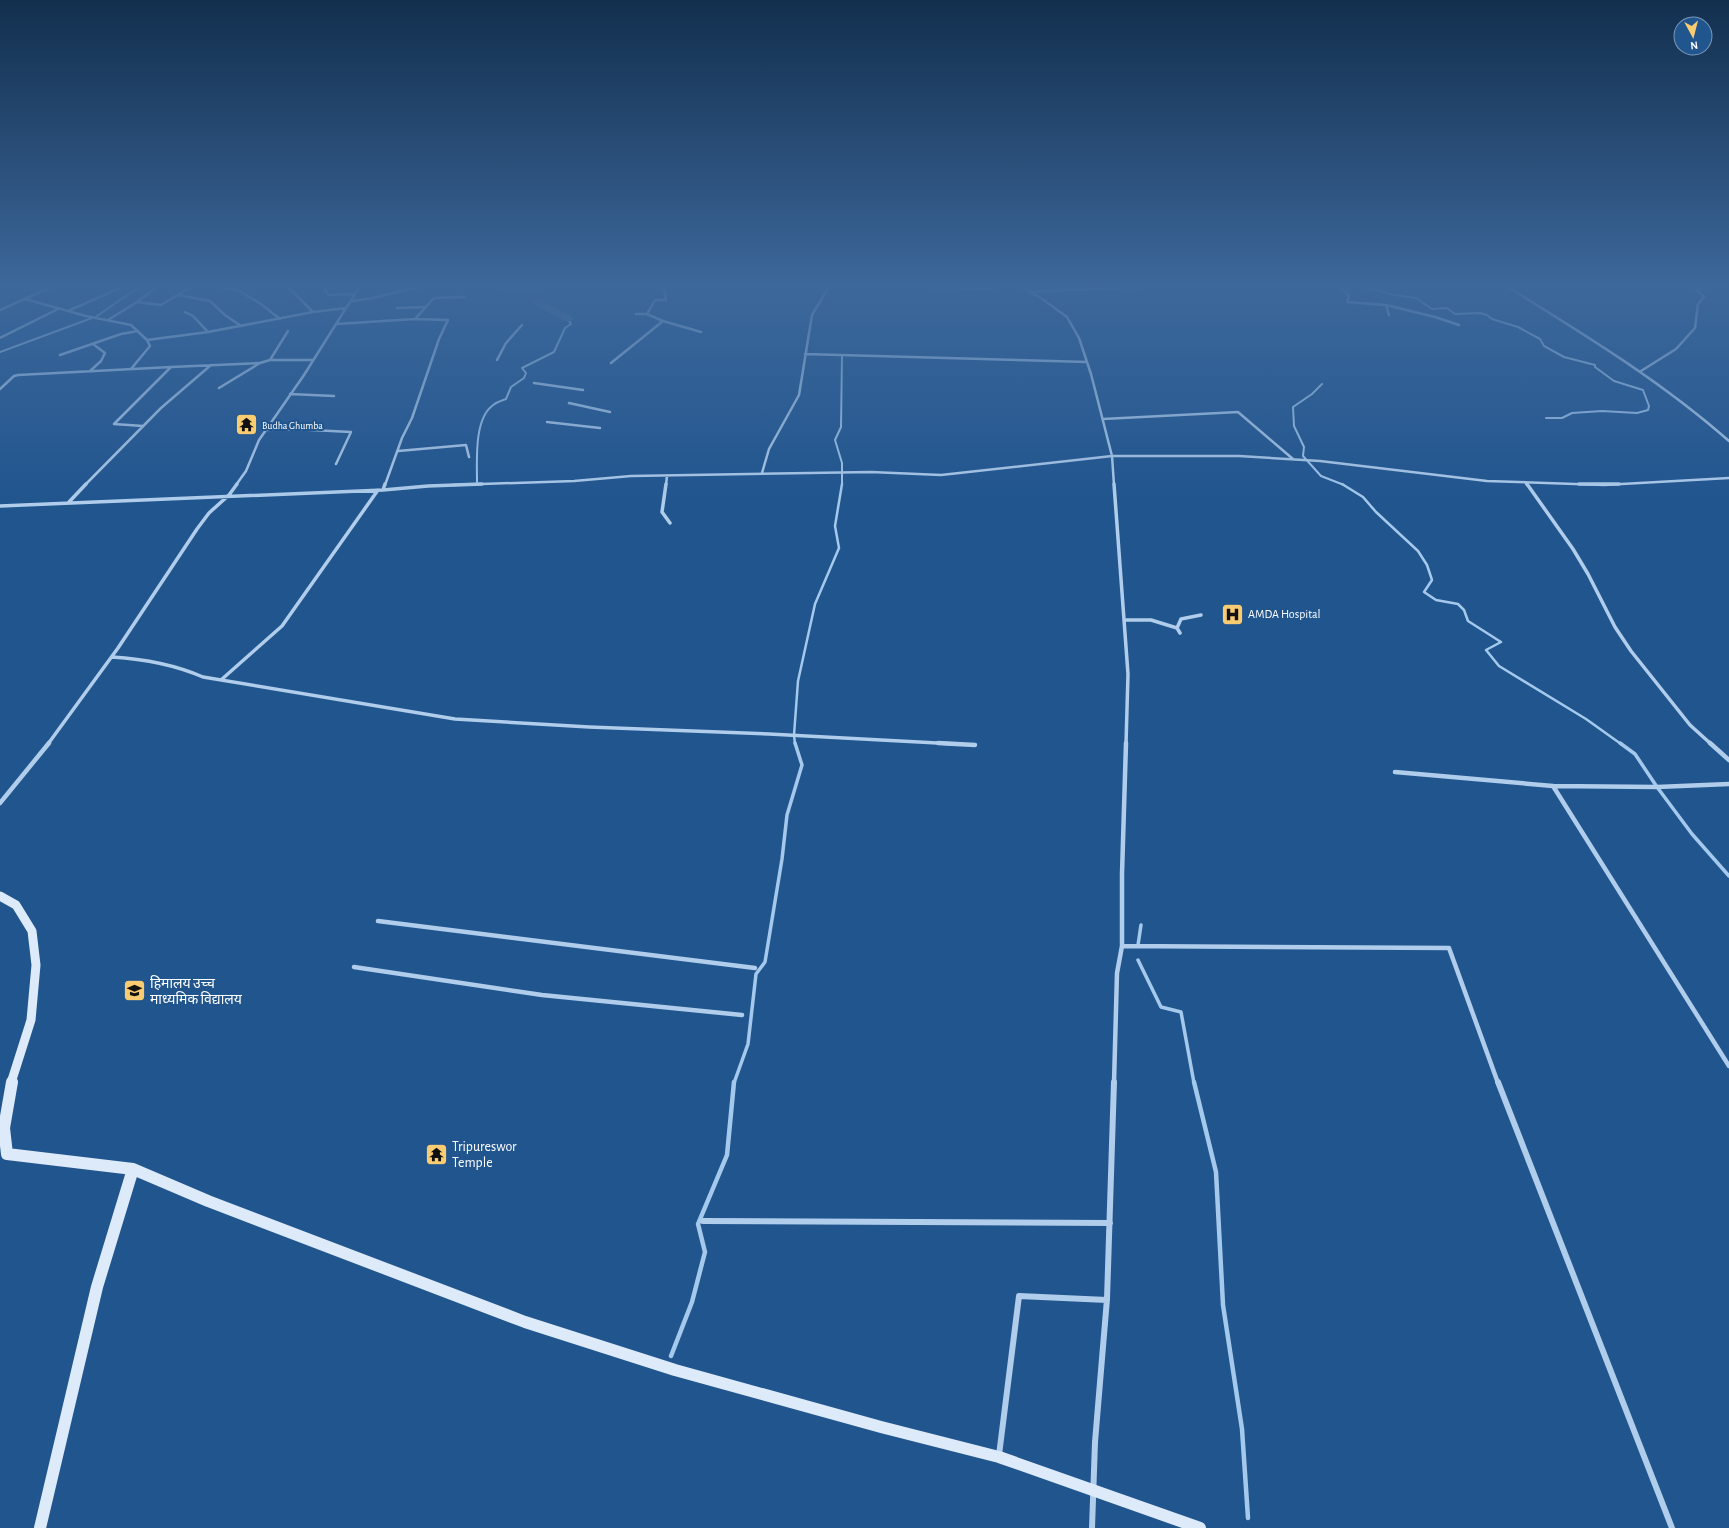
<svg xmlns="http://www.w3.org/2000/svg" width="1729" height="1528" font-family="'Alegreya Sans','Noto Sans Devanagari',sans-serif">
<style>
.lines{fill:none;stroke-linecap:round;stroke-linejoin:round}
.stream-far3{stroke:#a4c9ed;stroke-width:2}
.stream-far2{stroke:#a4c9ed;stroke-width:2.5}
.stream-far1{stroke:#a4c9ed;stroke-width:3.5}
.stream{stroke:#a4c9ed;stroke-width:4.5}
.river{fill:#486d95;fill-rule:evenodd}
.street-far3{stroke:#b0cdec;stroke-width:2.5}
.street-far2{stroke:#b0cdec;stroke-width:3.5}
.street-far1{stroke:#b0cdec;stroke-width:4.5}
.street{stroke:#b0cdec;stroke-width:6}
.secondary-far1{stroke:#dceaf9;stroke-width:9}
.secondary{stroke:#dceaf9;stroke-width:12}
.labels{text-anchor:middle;stroke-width:4;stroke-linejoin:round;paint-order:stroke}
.far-poi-label{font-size:10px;fill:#fff;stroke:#21558e;text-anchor:start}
.poi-label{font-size:12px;fill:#fff;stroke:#21558e;text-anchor:start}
.near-poi-label{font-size:14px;fill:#fff;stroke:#21558e;text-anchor:start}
</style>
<rect width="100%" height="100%" fill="#21558e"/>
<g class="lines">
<path class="stream-far3" d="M 1364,287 L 1394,295 L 1416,298 L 1432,309 L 1447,308 L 1455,314 L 1480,313 L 1487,315 L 1492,319 L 1518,327 L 1540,339 L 1544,346 L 1564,357 L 1595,365 L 1595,367 L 1614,381 L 1643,390 L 1649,406 L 1648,410 L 1637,413 L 1602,411 L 1572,413 L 1562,418 L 1546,418
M 97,316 L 139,287
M 0,352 L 92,318
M 842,355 L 841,427 L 835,440 L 842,463 L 842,485
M 1322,384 L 1312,394 L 1293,407 L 1294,426 L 1304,447 L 1303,456 L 1321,476 L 1344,485
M 477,482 C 477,461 474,420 492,406 C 496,402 501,401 506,399 L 511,387 L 524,378 L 526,373 L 522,368 L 554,352 L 565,328 L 571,324 L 568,319"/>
<path class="stream-far2" d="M 1342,484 L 1363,497 L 1376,512 L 1418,551 L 1427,565 L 1432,580 L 1424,592 L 1436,600 L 1458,604 L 1464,610 L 1468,621 L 1501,642 L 1486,650 L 1499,666 L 1586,719 L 1621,744
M 795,744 L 794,735 L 798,681 L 815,604 L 839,548 L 835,526 L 842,484"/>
<path class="stream-far1" d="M 1620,743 L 1635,754 L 1657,787 L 1692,834 L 1729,876
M 1138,945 L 1141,925
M 1138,960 L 1161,1007 L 1181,1012 L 1194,1083
M 734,1083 L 748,1044 L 756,974 L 765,962 L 782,859 L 787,815 L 802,765 L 795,743"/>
<path class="stream" d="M 1194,1082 L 1216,1172 L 1223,1305 L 1242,1429 L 1248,1518
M 671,1356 L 692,1302 L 705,1252 L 698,1224 L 727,1155 L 734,1082"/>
<path class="river" d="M 537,298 L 572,317 L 574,319 L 572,321 L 564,321 L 533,303 L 531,301 L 533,299 Z"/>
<path class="street-far3" d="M 219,287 L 238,290 L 261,304 L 280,319
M 288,287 L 313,312 L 346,308 L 360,287
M 325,287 L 326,292 L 330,295 L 355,294
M 502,287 L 545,287
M 931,287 L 986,289 L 994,287
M 1021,287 L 1041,298 L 1067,317 L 1079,338 L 1091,374 L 1112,456 L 1114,485
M 1340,287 L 1349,295 L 1347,302 L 1386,305
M 1508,287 C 1585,335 1661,381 1729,441
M 1697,289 L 1712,287
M 1029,292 L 1138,287
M 178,295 L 210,301 L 225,315 L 241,326
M 25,299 L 86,316 L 131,325 L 147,340 L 208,332 L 313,312
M 351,301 L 373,298 L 418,287
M 137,302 L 157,287
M 346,308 L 336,324 L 415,319 L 448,320 L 439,339 L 412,418 L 402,438 L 385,485
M 397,308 L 425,307
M 0,310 L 51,287
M 68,311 L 122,287
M 185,312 L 193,316 L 208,332
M 636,314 L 647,314 L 655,300 L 666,300 L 664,288 L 655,287
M 647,314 L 663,321 L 701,332
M 1389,315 L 1386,305 L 1435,317 L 1459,325
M 415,319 L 434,298 L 464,297
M 108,320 L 137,302 L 161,305 L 191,287
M 0,338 L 58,309
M 805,354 L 1087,362
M 60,355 L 121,334 L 138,331
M 270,360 L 288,331
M 497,360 L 506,343 L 522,325
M 611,363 L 663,321
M 171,367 L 259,363
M 131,369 L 150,346 L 147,340
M 90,371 L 101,361 L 105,353 L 93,344
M 1641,371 L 1676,349 L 1695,328 L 1698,304 L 1704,297 L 1694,287
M 534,383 L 583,390
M 219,388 L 260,363 L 270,360 L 313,360
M 0,389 L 14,376 L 18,375 L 171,367 L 114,424 L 143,426
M 290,394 L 334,396
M 569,403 L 610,412
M 1103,419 L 1238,412 L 1293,459
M 547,422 L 600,428
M 265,430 L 292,429 L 351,432 L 336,464
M 398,451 L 466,445 L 469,457
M 762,473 L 769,449 L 799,395 L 812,315 L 829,287
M 1525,482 L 1527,485
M 85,485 L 161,408 L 211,365
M 236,485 L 246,471 L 259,440 L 304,375 L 336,324
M 453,485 L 574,481 L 631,476 L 871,472 L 941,475 L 1112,456 L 1239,456 L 1320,461 L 1487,481 L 1604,485 L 1729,478
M 666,485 L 667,476"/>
<path class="street-far2" d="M 666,484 L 662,512 L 670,523
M 1114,484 L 1128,674 L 1126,744
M 1527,484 L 1573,549 L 1588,574 L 1615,627 L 1631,651 L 1690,725 L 1711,744
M 1579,484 L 1619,484
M 383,490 L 385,484
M 69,502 L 86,484
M 0,506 L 383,490 L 428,486 L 482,484
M 1124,620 L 1151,620 L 1177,628 L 1180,633
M 1177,628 L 1181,619 L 1201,615
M 112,657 C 145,659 173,664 203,677 L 455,719 L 589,727 L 769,734 L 956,744
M 221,680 L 282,626 L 378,490
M 48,744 L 118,648 L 197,529 L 209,513 L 229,495 L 237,484"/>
<path class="street-far1" d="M 938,743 L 975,745
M 1710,743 L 1729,760
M 1395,772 L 1553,786 L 1729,1066
M 1553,786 L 1657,787 L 1729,784
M 0,803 L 49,743
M 378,921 L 755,968
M 1122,946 L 1449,948 L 1498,1083
M 354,967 L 542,995 L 742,1015
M 1114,1083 L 1117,973 L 1122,946 L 1122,874 L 1126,743"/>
<path class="street" d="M 1498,1082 L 1672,1528
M 703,1221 L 1110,1223
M 999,1455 L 1019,1296 L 1107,1300
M 1092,1528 L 1095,1442 L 1107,1299 L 1114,1082"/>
<path class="secondary-far1" d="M 0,896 L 16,905 L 32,931 L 36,965 L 31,1020 L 11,1083"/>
<path class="secondary" d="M 12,1082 L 4,1128 L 7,1154 L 133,1169 L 208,1201 L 525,1322 L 675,1370 L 881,1427 L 999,1457 L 1200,1528
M 40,1528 L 97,1287 L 133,1169"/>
</g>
<linearGradient id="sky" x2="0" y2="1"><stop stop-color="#122f4e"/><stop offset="0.57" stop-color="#3d689b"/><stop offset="1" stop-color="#3d689b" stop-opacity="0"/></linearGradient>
<rect width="1729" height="501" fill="url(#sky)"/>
<defs>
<symbol id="temple-square" viewBox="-11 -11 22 22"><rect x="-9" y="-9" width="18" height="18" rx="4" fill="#f9cc71" stroke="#21558e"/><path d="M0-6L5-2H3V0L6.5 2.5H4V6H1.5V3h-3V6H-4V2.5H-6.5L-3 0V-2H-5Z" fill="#111"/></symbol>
<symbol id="hospital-square" viewBox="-11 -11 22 22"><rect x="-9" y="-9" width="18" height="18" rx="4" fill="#f9cc71" stroke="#21558e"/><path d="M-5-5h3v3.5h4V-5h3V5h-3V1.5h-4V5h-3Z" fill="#111"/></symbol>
<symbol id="school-square" viewBox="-11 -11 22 22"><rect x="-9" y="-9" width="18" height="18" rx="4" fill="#f9cc71" stroke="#21558e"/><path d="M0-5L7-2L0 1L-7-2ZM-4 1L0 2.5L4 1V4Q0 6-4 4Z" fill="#111"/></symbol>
</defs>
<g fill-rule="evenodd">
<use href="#temple-square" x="234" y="412" width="25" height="25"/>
<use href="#hospital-square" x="1220" y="602" width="25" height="25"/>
<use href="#school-square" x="122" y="978" width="25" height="25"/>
<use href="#temple-square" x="424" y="1142" width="25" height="25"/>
</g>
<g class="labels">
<g class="far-poi-label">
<text x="262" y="429">Budha Ghumba</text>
</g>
<g class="poi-label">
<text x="1248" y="618">AMDA Hospital</text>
</g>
<g class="near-poi-label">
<text x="150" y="988">हिमालय उच्च<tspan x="150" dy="16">माध्यमिक विद्यालय</tspan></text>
<text x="452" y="1151">Tripureswor<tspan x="452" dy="16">Temple</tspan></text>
</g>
</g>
<g transform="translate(1693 36) rotate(173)"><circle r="19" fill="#21558e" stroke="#7a99bb"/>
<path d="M0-3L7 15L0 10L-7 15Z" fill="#f9cc71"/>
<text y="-6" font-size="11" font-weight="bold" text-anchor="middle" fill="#ffffff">N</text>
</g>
</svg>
